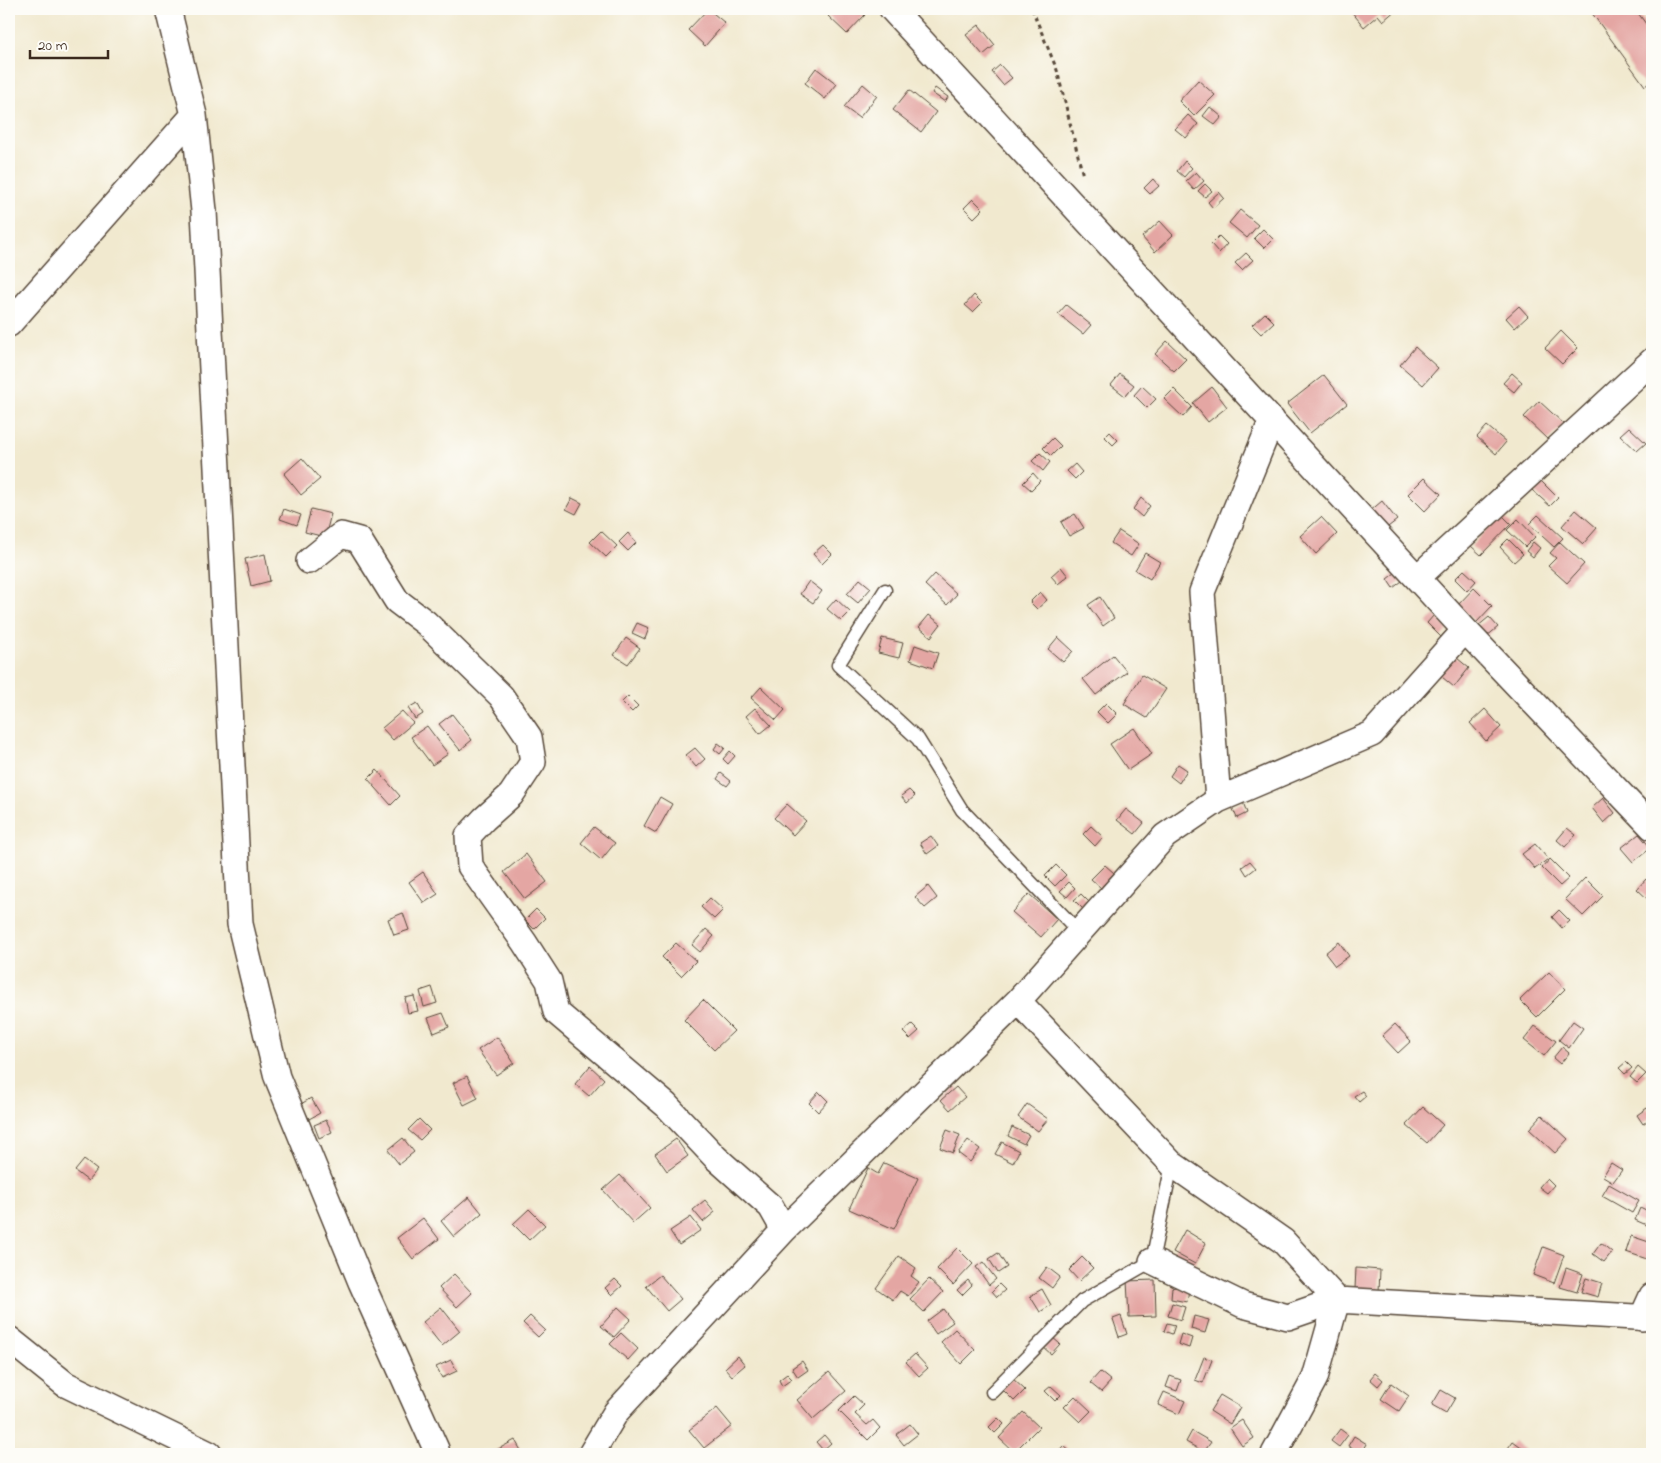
<svg xmlns="http://www.w3.org/2000/svg" width="1661" height="1463" font-family="'Indie Flower',sans-serif">
<style>
.building{fill:#e4a6a3}
.lines{fill:none;stroke-linecap:round;stroke-linejoin:round}
.lane-casing{stroke:#564739;stroke-width:15}
.street-casing{stroke:#564739;stroke-width:28}
.path{stroke:#564739;stroke-width:3;stroke-dasharray:4 4;stroke-linecap:butt}
.lane{stroke:#fff;stroke-width:12}
.street{stroke:#fff;stroke-width:25}
</style>
<rect width="100%" height="100%" fill="#fdfcf7"/>
<filter id="ink" filterUnits="userSpaceOnUse"><feTurbulence type="fractalNoise" baseFrequency=".02" numOctaves="2"/><feDisplacementMap in="SourceGraphic" scale="10" xChannelSelector="R" yChannelSelector="G"/><feConvolveMatrix kernelMatrix="1 2 1 2 8 2 1 2 1" color-interpolation-filters="sRGB"/></filter>
<filter id="wash" filterUnits="userSpaceOnUse"><feTurbulence type="fractalNoise" baseFrequency=".0096" numOctaves="4" result="noise"/><feDisplacementMap in="SourceGraphic" scale="20" xChannelSelector="R" yChannelSelector="G"/><feGaussianBlur stdDeviation="1.12" result="paint"/><feColorMatrix in="noise" values="0 0 0 0 0 0 0 0 0 0 0 0 0 0 0 0 0 1.4 0 .05"/><feComposite in="paint" operator="in"/></filter>
<g filter="url(#wash)">
<rect width="100%" height="100%" fill="#f1e9cf"/>
<g id="blocks">
<path class="building" d="M 708,9 L 725,23 L 705,46 L 688,30 Z
M 835,9 L 857,9 L 865,15 L 847,34 L 828,16 Z
M 1355,9 L 1397,9 L 1383,21 L 1378,15 L 1364,27 L 1351,11 Z
M 1589,9 L 1635,9 L 1652,32 L 1652,81 L 1645,86 Z
M 979,25 L 995,45 L 983,55 L 966,35 Z
M 1000,65 L 1012,78 L 1003,85 L 992,72 Z
M 816,68 L 837,84 L 825,99 L 805,83 Z
M 1198,80 L 1215,95 L 1194,116 L 1179,101 Z
M 863,84 L 877,96 L 859,118 L 844,107 Z
M 935,88 L 948,97 L 945,102 L 932,93 Z
M 909,90 L 936,112 L 921,132 L 893,110 Z
M 1210,107 L 1222,117 L 1215,125 L 1203,116 Z
M 1188,115 L 1198,124 L 1186,138 L 1175,129 Z
M 1185,161 L 1192,168 L 1184,177 L 1177,171 Z
M 1196,172 L 1204,181 L 1194,190 L 1186,181 Z
M 1153,179 L 1159,186 L 1150,194 L 1144,188 Z
M 1205,184 L 1212,191 L 1205,197 L 1198,191 Z
M 1219,192 L 1224,198 L 1213,208 L 1208,202 Z
M 973,199 L 983,209 L 974,218 L 964,208 Z
M 1240,210 L 1258,225 L 1247,238 L 1229,223 Z
M 1160,221 L 1173,235 L 1155,252 L 1142,237 Z
M 1263,229 L 1273,239 L 1264,248 L 1254,238 Z
M 1219,236 L 1227,244 L 1219,253 L 1211,244 Z
M 1246,253 L 1253,260 L 1242,270 L 1235,263 Z
M 974,295 L 982,303 L 973,312 L 965,305 Z
M 1066,305 L 1091,325 L 1083,334 L 1058,314 Z
M 1519,306 L 1528,316 L 1515,328 L 1506,318 Z
M 1265,313 L 1274,322 L 1261,334 L 1252,325 Z
M 1561,331 L 1578,348 L 1562,364 L 1545,348 Z
M 1167,341 L 1186,359 L 1174,371 L 1155,354 Z
M 1415,347 L 1438,368 L 1423,385 L 1400,365 Z
M 1512,373 L 1522,382 L 1514,392 L 1503,383 Z
M 1120,374 L 1134,385 L 1125,396 L 1111,385 Z
M 1324,375 L 1347,404 L 1310,433 L 1287,404 Z
M 1142,386 L 1156,399 L 1147,408 L 1134,395 Z
M 1212,387 L 1227,407 L 1208,422 L 1193,403 Z
M 1174,389 L 1192,407 L 1183,417 L 1164,399 Z
M 1539,401 L 1564,424 L 1548,440 L 1524,417 Z
M 1487,426 L 1506,442 L 1496,454 L 1477,437 Z
M 1629,427 L 1646,443 L 1637,451 L 1620,435 Z
M 1110,432 L 1118,440 L 1113,445 L 1105,437 Z
M 1053,438 L 1061,446 L 1051,456 L 1043,448 Z
M 1040,453 L 1050,462 L 1043,471 L 1032,461 Z
M 302,458 L 320,479 L 301,495 L 284,474 Z
M 1075,464 L 1082,472 L 1075,479 L 1067,471 Z
M 1033,473 L 1040,481 L 1031,490 L 1023,483 Z
M 1424,478 L 1441,494 L 1425,511 L 1408,494 Z
M 1541,481 L 1558,498 L 1550,506 L 1532,490 Z
M 572,498 L 582,503 L 576,514 L 566,509 Z
M 1141,498 L 1150,506 L 1142,517 L 1133,509 Z
M 1382,501 L 1397,520 L 1384,530 L 1369,512 Z
M 284,509 L 301,515 L 297,525 L 280,519 Z
M 311,509 L 331,514 L 325,537 L 305,532 Z
M 1576,510 L 1597,528 L 1583,544 L 1562,526 Z
M 1075,514 L 1084,528 L 1069,536 L 1061,522 Z
M 1501,514 L 1511,524 L 1481,555 L 1471,546 Z
M 1538,515 L 1563,538 L 1554,547 L 1529,524 Z
M 1321,517 L 1337,534 L 1316,554 L 1300,536 Z
M 1518,519 L 1535,537 L 1525,547 L 1507,530 Z
M 601,531 L 617,546 L 606,557 L 590,542 Z
M 1119,531 L 1139,544 L 1131,556 L 1111,543 Z
M 628,533 L 636,543 L 628,551 L 619,542 Z
M 1508,539 L 1523,554 L 1514,562 L 1500,547 Z
M 1533,542 L 1540,548 L 1533,557 L 1526,551 Z
M 1560,542 L 1584,564 L 1567,583 L 1548,566 L 1556,558 L 1550,553 Z
M 823,545 L 832,554 L 822,564 L 813,554 Z
M 1145,553 L 1160,562 L 1150,579 L 1135,570 Z
M 265,554 L 270,581 L 251,586 L 245,559 Z
M 1061,567 L 1068,576 L 1058,584 L 1051,576 Z
M 1464,570 L 1476,581 L 1467,591 L 1455,579 Z
M 1395,573 L 1402,581 L 1393,588 L 1387,579 Z
M 935,574 L 957,594 L 947,605 L 925,585 Z
M 860,579 L 871,588 L 858,603 L 847,594 Z
M 809,581 L 822,591 L 813,603 L 800,594 Z
M 1474,588 L 1492,606 L 1476,623 L 1458,605 Z
M 1040,592 L 1047,600 L 1037,609 L 1030,602 Z
M 1100,597 L 1114,618 L 1103,626 L 1088,605 Z
M 836,599 L 850,612 L 841,621 L 827,609 Z
M 929,615 L 941,624 L 931,637 L 919,627 Z
M 1434,615 L 1448,629 L 1441,637 L 1427,623 Z
M 1489,617 L 1498,627 L 1486,637 L 1477,627 Z
M 637,623 L 649,628 L 645,639 L 632,633 Z
M 1058,637 L 1073,651 L 1063,662 L 1048,649 Z
M 626,638 L 640,648 L 628,664 L 614,655 Z
M 882,638 L 903,643 L 899,658 L 878,653 Z
M 915,645 L 938,653 L 933,668 L 910,660 Z
M 1451,653 L 1469,668 L 1454,687 L 1436,672 Z
M 1113,655 L 1127,672 L 1096,695 L 1083,679 Z
M 1142,675 L 1166,689 L 1147,718 L 1124,704 Z
M 761,687 L 785,710 L 776,720 L 751,698 Z
M 628,696 L 638,706 L 632,712 L 622,702 Z
M 417,703 L 423,714 L 415,719 L 408,708 Z
M 1106,703 L 1117,714 L 1108,723 L 1097,712 Z
M 755,708 L 771,725 L 760,734 L 746,716 Z
M 1485,709 L 1501,727 L 1486,741 L 1470,723 Z
M 402,711 L 413,723 L 393,740 L 382,728 Z
M 452,714 L 472,740 L 460,750 L 439,724 Z
M 427,726 L 448,754 L 432,765 L 411,737 Z
M 1134,728 L 1152,754 L 1128,770 L 1110,744 Z
M 718,743 L 725,748 L 720,754 L 714,749 Z
M 695,748 L 705,759 L 696,767 L 686,755 Z
M 730,751 L 735,756 L 728,764 L 723,759 Z
M 1178,764 L 1187,770 L 1179,783 L 1170,776 Z
M 377,770 L 400,796 L 391,805 L 368,779 Z
M 721,773 L 731,781 L 727,786 L 717,779 Z
M 909,790 L 915,796 L 907,803 L 901,796 Z
M 660,797 L 672,804 L 656,833 L 644,826 Z
M 1603,798 L 1615,813 L 1604,823 L 1592,808 Z
M 1243,802 L 1247,813 L 1237,818 L 1232,807 Z
M 787,804 L 806,821 L 793,835 L 774,818 Z
M 1126,809 L 1144,823 L 1135,834 L 1117,820 Z
M 1091,826 L 1103,837 L 1095,846 L 1083,834 Z
M 594,827 L 615,843 L 601,860 L 581,843 Z
M 1567,828 L 1576,835 L 1565,847 L 1557,840 Z
M 1639,834 L 1651,848 L 1633,862 L 1621,848 Z
M 931,836 L 938,846 L 927,854 L 920,843 Z
M 1535,844 L 1548,859 L 1535,869 L 1522,854 Z
M 526,854 L 547,882 L 525,899 L 504,872 Z
M 1550,859 L 1569,878 L 1560,886 L 1542,868 Z
M 1250,861 L 1256,868 L 1247,875 L 1242,867 Z
M 1056,865 L 1066,875 L 1055,886 L 1045,876 Z
M 1105,865 L 1114,873 L 1101,888 L 1091,879 Z
M 423,872 L 438,894 L 424,903 L 409,882 Z
M 1585,878 L 1603,896 L 1583,916 L 1565,899 Z
M 1646,879 L 1652,885 L 1652,903 L 1637,889 Z
M 1069,882 L 1075,888 L 1067,897 L 1060,891 Z
M 928,886 L 937,898 L 925,908 L 915,897 Z
M 1029,894 L 1057,919 L 1041,937 L 1012,912 Z
M 1081,894 L 1090,903 L 1083,909 L 1074,900 Z
M 710,898 L 723,910 L 714,919 L 701,907 Z
M 536,909 L 545,918 L 534,929 L 525,920 Z
M 1559,910 L 1570,921 L 1562,928 L 1552,917 Z
M 403,913 L 409,930 L 394,935 L 388,919 Z
M 706,929 L 714,936 L 700,952 L 692,945 Z
M 1339,942 L 1349,956 L 1335,966 L 1325,953 Z
M 676,943 L 696,961 L 681,976 L 662,957 Z
M 1549,972 L 1565,989 L 1537,1017 L 1520,1000 Z
M 432,987 L 437,1003 L 424,1007 L 420,991 Z
M 414,996 L 418,1011 L 408,1013 L 405,998 Z
M 703,1000 L 734,1031 L 714,1050 L 684,1020 Z
M 443,1013 L 449,1027 L 434,1033 L 428,1018 Z
M 1573,1021 L 1583,1028 L 1569,1048 L 1559,1040 Z
M 912,1024 L 919,1031 L 910,1039 L 903,1032 Z
M 1395,1024 L 1411,1041 L 1398,1053 L 1382,1036 Z
M 1535,1026 L 1556,1041 L 1544,1056 L 1524,1040 Z
M 497,1037 L 514,1063 L 496,1075 L 478,1050 Z
M 1562,1047 L 1569,1053 L 1560,1064 L 1553,1058 Z
M 1626,1062 L 1632,1068 L 1625,1074 L 1619,1068 Z
M 590,1066 L 604,1079 L 589,1096 L 575,1084 Z
M 1638,1067 L 1646,1074 L 1637,1083 L 1630,1077 Z
M 467,1076 L 478,1098 L 464,1105 L 453,1083 Z
M 956,1087 L 965,1097 L 950,1110 L 941,1100 Z
M 1362,1091 L 1366,1096 L 1359,1102 L 1354,1096 Z
M 819,1092 L 828,1101 L 818,1112 L 809,1103 Z
M 311,1098 L 320,1113 L 309,1119 L 301,1104 Z
M 1027,1104 L 1048,1119 L 1038,1131 L 1018,1117 Z
M 1423,1107 L 1443,1125 L 1427,1143 L 1406,1125 Z
M 1647,1108 L 1652,1114 L 1652,1117 L 1643,1124 L 1637,1115 Z
M 1542,1115 L 1568,1139 L 1555,1153 L 1529,1129 Z
M 419,1119 L 430,1130 L 420,1140 L 408,1130 Z
M 326,1120 L 332,1132 L 319,1138 L 314,1125 Z
M 1012,1127 L 1029,1135 L 1024,1144 L 1008,1136 Z
M 947,1130 L 960,1135 L 953,1153 L 940,1148 Z
M 403,1138 L 414,1152 L 399,1164 L 388,1150 Z
M 676,1139 L 688,1156 L 667,1171 L 655,1154 Z
M 968,1140 L 980,1149 L 970,1162 L 958,1153 Z
M 1002,1142 L 1019,1151 L 1013,1163 L 995,1154 Z
M 84,1160 L 97,1170 L 88,1181 L 75,1171 Z
M 884,1163 L 918,1178 L 894,1229 L 849,1209 L 868,1168 L 878,1174 Z
M 1611,1163 L 1622,1170 L 1613,1182 L 1603,1176 Z
M 620,1175 L 650,1208 L 633,1223 L 603,1190 Z
M 1547,1178 L 1554,1185 L 1547,1193 L 1539,1187 Z
M 1609,1184 L 1639,1201 L 1632,1213 L 1602,1196 Z
M 469,1197 L 482,1213 L 454,1237 L 441,1221 Z
M 705,1200 L 715,1212 L 703,1222 L 693,1210 Z
M 1640,1208 L 1652,1214 L 1651,1227 L 1635,1220 Z
M 529,1209 L 545,1225 L 529,1240 L 513,1224 Z
M 691,1217 L 701,1230 L 679,1245 L 670,1231 Z
M 423,1218 L 439,1239 L 413,1259 L 397,1238 Z
M 1185,1230 L 1206,1243 L 1195,1264 L 1173,1252 Z
M 1631,1236 L 1652,1243 L 1652,1252 L 1650,1260 L 1626,1252 Z
M 1601,1243 L 1612,1252 L 1604,1262 L 1593,1254 Z
M 1543,1247 L 1564,1255 L 1554,1283 L 1533,1275 Z
M 957,1248 L 973,1264 L 953,1285 L 937,1269 Z
M 998,1253 L 1007,1267 L 998,1273 L 989,1259 Z
M 899,1256 L 916,1268 L 911,1276 L 919,1282 L 908,1296 L 900,1291 L 893,1300 L 876,1288 Z
M 1082,1257 L 1093,1268 L 1079,1281 L 1069,1270 Z
M 983,1262 L 996,1279 L 989,1285 L 976,1267 Z
M 1047,1267 L 1060,1277 L 1052,1288 L 1039,1278 Z
M 1356,1268 L 1380,1270 L 1379,1291 L 1355,1289 Z
M 1566,1268 L 1583,1274 L 1577,1292 L 1560,1287 Z
M 454,1274 L 472,1293 L 457,1307 L 439,1288 Z
M 660,1275 L 681,1299 L 667,1311 L 646,1286 Z
M 1586,1278 L 1602,1283 L 1598,1297 L 1581,1292 Z
M 615,1279 L 622,1286 L 612,1295 L 605,1288 Z
M 929,1279 L 943,1292 L 924,1312 L 910,1299 Z
M 968,1280 L 972,1285 L 962,1295 L 957,1290 Z
M 1155,1280 L 1156,1316 L 1129,1317 L 1127,1281 Z
M 999,1284 L 1005,1290 L 997,1297 L 992,1291 Z
M 1172,1287 L 1189,1289 L 1187,1302 L 1171,1299 Z
M 1042,1289 L 1051,1305 L 1040,1312 L 1030,1296 Z
M 1172,1303 L 1185,1307 L 1181,1320 L 1168,1316 Z
M 441,1307 L 460,1331 L 442,1346 L 423,1322 Z
M 618,1307 L 631,1319 L 614,1337 L 601,1326 Z
M 943,1309 L 953,1322 L 936,1334 L 927,1321 Z
M 530,1316 L 545,1330 L 538,1337 L 523,1323 Z
M 1121,1316 L 1127,1334 L 1119,1337 L 1113,1319 Z
M 1194,1316 L 1209,1320 L 1205,1333 L 1191,1329 Z
M 1167,1323 L 1175,1325 L 1172,1334 L 1164,1331 Z
M 955,1329 L 975,1350 L 961,1364 L 941,1342 Z
M 621,1333 L 638,1349 L 628,1360 L 610,1344 Z
M 1181,1334 L 1192,1338 L 1189,1348 L 1178,1344 Z
M 1052,1337 L 1060,1344 L 1051,1354 L 1043,1347 Z
M 915,1354 L 928,1368 L 919,1376 L 906,1362 Z
M 738,1356 L 745,1365 L 732,1376 L 725,1368 Z
M 1204,1357 L 1212,1360 L 1203,1383 L 1195,1380 Z
M 451,1360 L 457,1371 L 442,1378 L 436,1367 Z
M 802,1361 L 808,1370 L 798,1377 L 792,1368 Z
M 829,1372 L 846,1391 L 813,1419 L 797,1400 Z
M 1100,1372 L 1111,1381 L 1101,1392 L 1090,1383 Z
M 1375,1373 L 1383,1380 L 1378,1386 L 1370,1379 Z
M 787,1374 L 792,1379 L 782,1386 L 779,1380 Z
M 1170,1376 L 1181,1380 L 1177,1391 L 1166,1387 Z
M 1012,1378 L 1025,1390 L 1014,1401 L 1001,1388 Z
M 1391,1383 L 1409,1396 L 1399,1411 L 1381,1399 Z
M 1051,1386 L 1061,1395 L 1055,1401 L 1045,1391 Z
M 1441,1390 L 1455,1398 L 1446,1413 L 1432,1405 Z
M 1164,1392 L 1185,1401 L 1179,1414 L 1158,1405 Z
M 1220,1395 L 1240,1407 L 1230,1424 L 1210,1411 Z
M 854,1396 L 864,1405 L 855,1414 L 867,1425 L 873,1420 L 880,1428 L 868,1440 L 839,1411 Z
M 1075,1396 L 1091,1411 L 1080,1422 L 1064,1407 Z
M 717,1408 L 732,1426 L 704,1448 L 689,1430 Z
M 1023,1412 L 1039,1427 L 1014,1452 L 999,1438 Z
M 998,1418 L 1004,1424 L 995,1433 L 989,1427 Z
M 1242,1420 L 1254,1438 L 1242,1446 L 1230,1428 Z
M 910,1424 L 918,1434 L 904,1445 L 896,1435 Z
M 1340,1429 L 1348,1435 L 1339,1447 L 1331,1441 Z
M 1192,1431 L 1211,1442 L 1204,1452 L 1186,1442 Z
M 824,1435 L 831,1443 L 823,1450 L 816,1442 Z
M 1354,1436 L 1367,1444 L 1361,1454 L 1348,1446 Z
M 515,1440 L 523,1454 L 489,1454 Z
M 1513,1441 L 1531,1454 L 1504,1454 Z
M 1064,1446 L 1073,1454 L 1057,1454 Z"/>
</g>
</g>
<g filter="url(#ink)">
<use href="#blocks" fill-opacity="0" stroke="#564739" stroke-width="1"/>
<g class="lines">
<defs>
<path id="lane" d="M 885,590 L 838,665 L 918,739 L 962,810 L 1079,932
M 992,1392 L 1082,1301 L 1152,1261 L 1172,1164"/>
<path id="street" d="M 168,9 L 194,115 L 204,211 L 240,924 L 277,1077 L 361,1282 L 436,1449 L 437,1454
M 892,9 L 1465,630 L 1652,827
M 9,324 L 194,115
M 309,561 L 341,535 L 359,540 L 397,601 L 426,623 L 501,696 L 529,737 L 533,762 L 511,795 L 484,819 L 468,836 L 470,866 L 524,942 L 549,981 L 556,1012 L 666,1105 L 716,1158 L 771,1207 L 784,1230
M 1417,578 L 1652,361
M 1218,800 L 1202,592 L 1272,420
M 1018,1001 L 1172,1164 L 1283,1241 L 1337,1300 L 1652,1318
M 1152,1261 L 1243,1305 L 1288,1317 L 1337,1300 L 1315,1378 L 1274,1454
M 1642,1318 L 1652,1296
M 9,1339 L 65,1384 L 209,1454
M 591,1454 L 616,1412 L 784,1230 L 1018,1001 L 1165,836 L 1218,800 L 1372,734 L 1465,630"/>
</defs>
<use href="#lane" class="lane-casing"/>
<use href="#street" class="street-casing"/>
<path class="path" d="M 1032,9 L 1057,70 L 1083,176"/>
<use href="#lane" class="lane"/>
<use href="#street" class="street"/>
</g>
</g>
<rect width="1661" height="1463" fill="none" stroke="#fdfcf7" stroke-width="30"/>
<path d="M30 50v8h78v-8" fill="none" stroke="#3b2a1e" stroke-width="2.5"/>
<text x="38" y="50" font-size="15" fill="#3b2a1e" stroke="#fdfcf7" stroke-width="4" paint-order="stroke">20 m</text>
</svg>
